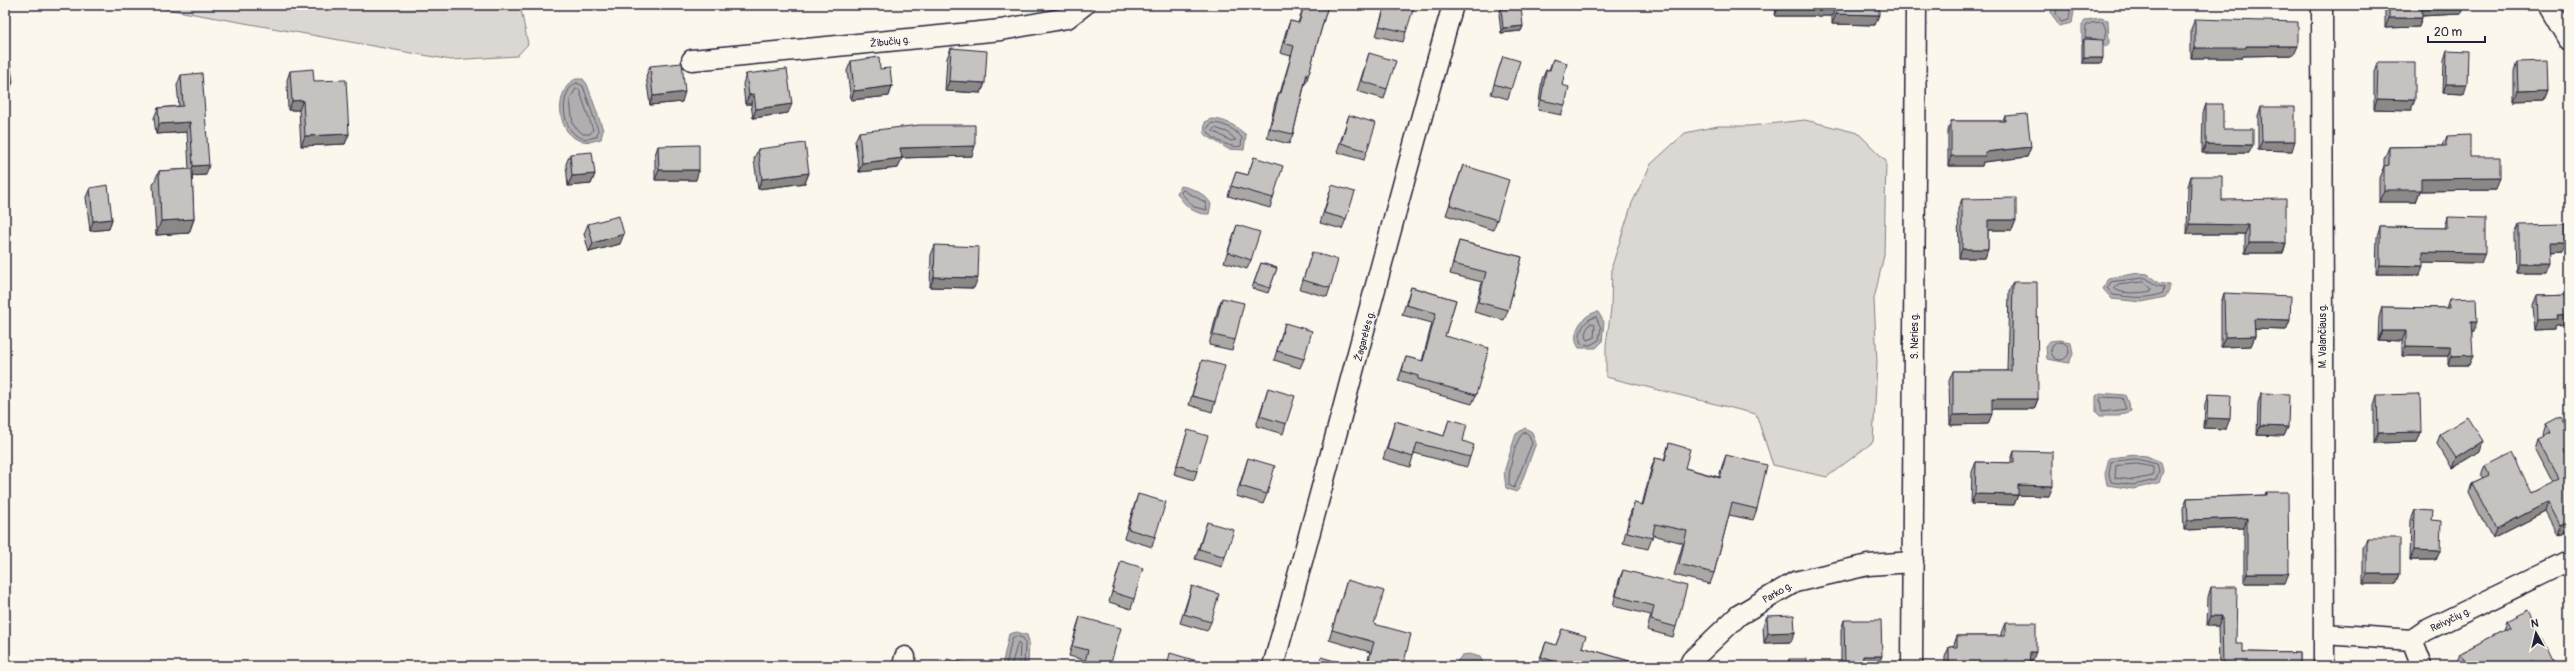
<svg xmlns="http://www.w3.org/2000/svg" width="2574" height="671" font-family="Pangolin,sans-serif">
<style>
.green{fill:#dbd8d3;stroke:#7e7d87}
.water{fill:#b1aeb0;stroke:#787681}
.lines{fill:none;stroke-linecap:round;stroke-linejoin:round}
.shore{stroke:#5b5a6a;stroke-width:1}
.minor-casing{stroke:#22223b;stroke-width:23}
.minor{stroke:#fbf7ec;stroke-width:20}
.wall{fill:#aaa7a5;stroke:#22223b}
.shaded-wall{fill:#8b8886;stroke:#22223b}
.building{fill:#c6c2c0;stroke:#22223b}
.labels{text-anchor:middle;stroke-width:3;stroke-linejoin:round;paint-order:stroke}
.street-label{font-size:10px;fill:#22223b;stroke:#fbf7ec}
</style>
<rect width="100%" height="100%" fill="#fbf7ec"/>
<filter id="ink" filterUnits="userSpaceOnUse"><feTurbulence type="fractalNoise" baseFrequency=".025" numOctaves="2"/><feDisplacementMap in="SourceGraphic" scale="8" xChannelSelector="R" yChannelSelector="G"/><feConvolveMatrix kernelMatrix="1 2 1 2 8 2 1 2 1" color-interpolation-filters="sRGB"/></filter>
<g filter="url(#ink)">
<path class="green" d="M 144,5 L 520,5 L 528,44 L 517,56 L 451,60 Z
M 889,5 L 996,5 L 891,7 Z
M 1805,120 L 1858,133 L 1886,161 L 1884,255 L 1874,299 L 1877,363 L 1873,442 L 1827,477 L 1773,465 L 1756,414 L 1606,377 L 1606,345 L 1611,309 L 1612,266 L 1632,203 L 1651,164 L 1685,133 L 1718,126 L 1750,126 Z"/>
<path class="water" d="M 2053,5 L 2075,5 L 2072,23 L 2059,26 L 2051,13 Z
M 2100,18 L 2108,20 L 2109,43 L 2106,47 L 2100,43 L 2082,42 L 2082,24 L 2086,20 Z
M 576,79 L 583,79 L 587,84 L 603,130 L 601,139 C 556,155 550,90 576,79 Z
M 1211,119 C 1225,119 1236,126 1246,135 L 1244,150 L 1228,149 L 1204,134 L 1205,122 Z
M 1180,186 C 1191,187 1206,194 1211,204 L 1209,214 C 1194,215 1184,205 1177,193 Z
M 2139,273 L 2148,274 L 2158,283 L 2169,285 L 2169,291 L 2165,297 L 2142,302 L 2112,299 L 2103,289 L 2108,278 Z
M 1598,312 L 1604,322 L 1602,342 L 1596,348 L 1579,348 C 1569,334 1583,313 1598,312 Z
M 2059,340 L 2071,342 L 2073,354 L 2069,363 L 2047,359 L 2046,346 L 2050,341 Z
M 2100,393 L 2125,395 L 2131,411 L 2119,416 L 2100,416 L 2096,412 L 2096,396 Z
M 1525,428 L 1532,432 L 1536,443 L 1519,489 L 1516,492 L 1506,488 L 1504,472 L 1516,434 Z
M 2136,455 L 2147,456 L 2161,462 L 2163,471 L 2159,483 L 2133,489 L 2107,485 L 2105,474 L 2109,458 Z
M 1017,632 L 1027,635 L 1029,641 L 1028,666 L 1002,666 L 1009,634 Z
M 1470,654 L 1480,657 L 1485,666 L 1454,666 L 1462,655 Z"/>
<g class="lines">
<path class="shore" d="M 2057,5 L 2056,13 L 2061,22 L 2069,20 L 2071,5
M 2097,39 L 2085,38 L 2086,26 L 2091,23 L 2103,22 L 2106,30 L 2104,40
M 577,83 L 583,86 L 598,130 L 597,136 C 563,152 554,91 577,83 Z
M 576,89 L 579,89 L 593,130 L 590,134 L 583,134 L 573,125 L 570,100 Z
M 1212,123 C 1223,123 1235,129 1242,138 L 1241,146 C 1232,149 1209,139 1207,129 Z
M 1215,128 L 1227,132 L 1236,140 L 1231,141 L 1213,131 Z
M 1183,190 L 1205,202 L 1207,210 L 1194,207 L 1181,193 Z
M 2146,278 L 2157,286 L 2164,287 L 2163,293 C 2147,300 2130,297 2113,295 L 2107,288 L 2111,282 Z
M 2144,282 L 2151,288 L 2151,291 C 2142,293 2120,295 2114,288 L 2119,285 Z
M 1596,317 L 1601,328 L 1599,340 L 1590,345 L 1581,344 C 1577,334 1584,318 1596,317 Z
M 1591,323 L 1595,325 L 1594,338 L 1587,340 L 1586,331 Z
M2051 351a9 9 0 1 1 18 0a9 9 0 1 1-18 0Z
M 2102,397 L 2122,398 L 2126,409 L 2102,412 L 2100,400 Z
M 1525,432 L 1529,435 L 1532,443 L 1514,488 L 1509,485 C 1508,475 1515,435 1525,432 Z
M 2136,459 L 2157,464 L 2159,471 L 2156,480 L 2133,485 L 2111,482 L 2109,474 L 2111,462 Z
M 2137,464 L 2153,467 L 2153,476 L 2133,480 L 2115,478 L 2116,466 Z
M 1006,666 L 1012,638 L 1016,636 L 1023,638 L 1025,642 L 1024,666
M 1011,666 L 1018,642 L 1020,644 L 1019,666"/>
<defs>
<path id="minor" d="M 2322,5 L 2324,666
M 2549,5 L 2569,39
M 692,60 L 1001,30 L 1067,18 L 1084,5
M 2324,634 L 2412,640 L 2425,631 L 2569,561
M 2412,640 L 2422,666
M 903,666 L 905,657
M 1273,666 C 1335,446 1390,224 1453,5
M 1689,666 L 1692,660 L 1739,615 L 1795,582 L 1868,565 L 1913,562
M 1912,666 L 1916,5"/>
</defs>
<use href="#minor" class="minor-casing"/>
<use href="#minor" class="minor"/>
</g>
<path class="wall" d="M 1304,5 L 1328,5 L 1309,73 L 1306,83 L 1305,83 L 1293,134 L 1289,144 L 1267,138 L 1275,103 L 1279,93 L 1280,93 L 1291,56 L 1280,53 L 1286,31 L 1290,21 L 1298,23 Z
M 1385,5 L 1406,32 L 1403,42 L 1376,36 Z
M 1776,5 L 1879,5 L 1875,25 L 1832,24 L 1832,16 L 1775,16 Z
M 2385,5 L 2464,5 L 2461,14 L 2422,16 L 2419,27 L 2385,28 Z
M 1501,9 L 1523,26 L 1521,31 L 1501,33 L 1499,14 Z
M 2195,19 L 2294,55 L 2243,56 L 2242,58 L 2191,58 L 2191,29 Z
M 2084,39 L 2101,63 L 2082,63 L 2082,44 Z
M 951,48 L 985,83 L 981,93 L 945,91 L 947,58 Z
M 2447,50 L 2464,94 L 2443,93 L 2444,60 Z
M 1369,53 L 1387,89 L 1384,99 L 1357,91 Z
M 1503,56 L 1511,89 L 1508,99 L 1491,94 Z
M 1553,59 L 1562,85 L 1565,105 L 1561,115 L 1538,110 L 1542,79 L 1546,70 L 1549,70 Z
M 851,61 L 880,69 L 892,86 L 889,96 L 851,100 L 847,71 Z
M 2378,62 L 2411,110 L 2374,109 L 2374,72 Z
M 2517,62 L 2547,90 L 2543,100 L 2514,101 L 2514,72 Z
M 650,66 L 682,102 L 650,105 L 646,76 Z
M 290,71 L 314,81 L 349,134 L 345,144 L 301,146 L 299,110 L 288,110 L 287,80 Z
M 746,74 L 788,113 L 753,118 L 751,104 L 745,104 L 743,84 Z
M 181,75 L 206,175 L 192,176 L 194,219 L 189,233 L 156,235 L 153,185 L 159,171 L 189,169 L 187,132 L 156,134 L 154,118 L 158,108 L 179,106 L 177,85 Z
M 2206,104 L 2223,129 L 2249,153 L 2202,153 L 2203,113 Z
M 2261,107 L 2292,151 L 2258,150 L 2258,117 Z
M 1349,115 L 1367,151 L 1364,160 L 1337,152 Z
M 2005,116 L 2031,147 L 2027,157 L 1983,162 L 1982,166 L 1948,166 L 1948,131 L 1951,121 L 2003,121 Z
M 859,132 L 972,156 L 901,158 L 898,168 L 859,172 L 855,141 Z
M 2447,136 L 2470,157 L 2496,190 L 2420,191 L 2416,202 L 2379,202 L 2379,178 L 2384,166 L 2384,159 L 2389,147 L 2443,146 Z
M 658,146 L 696,180 L 655,180 L 655,155 Z
M 758,149 L 809,173 L 805,183 L 758,189 L 754,159 Z
M 570,154 L 595,174 L 591,184 L 568,186 L 566,164 Z
M 1254,157 L 1273,198 L 1270,208 L 1228,196 L 1236,172 L 1248,175 Z
M 1463,165 L 1497,220 L 1493,230 L 1446,215 Z
M 2191,176 L 2222,200 L 2286,243 L 2283,253 L 2245,253 L 2245,234 L 2187,234 L 2188,186 Z
M 1332,185 L 1346,219 L 1342,229 L 1320,223 Z
M 90,188 L 112,219 L 109,229 L 90,231 L 86,197 Z
M 1962,199 L 2016,220 L 2012,230 L 1988,230 L 1988,249 L 1985,258 L 1959,258 L 1958,209 Z
M 2447,217 L 2481,263 L 2423,262 L 2420,275 L 2376,275 L 2377,237 L 2380,227 L 2444,228 Z
M 588,224 L 620,244 L 589,252 L 584,234 Z
M 1237,225 L 1251,260 L 1247,269 L 1224,262 Z
M 2519,225 L 2561,252 L 2549,253 L 2546,273 L 2516,273 L 2515,234 Z
M 1459,241 L 1522,257 L 1508,310 L 1504,320 L 1474,312 L 1482,282 L 1450,274 L 1456,251 Z
M 935,245 L 974,288 L 930,287 L 931,255 Z
M 1312,252 L 1330,288 L 1327,297 L 1300,289 Z
M 1261,263 L 1277,268 L 1268,293 L 1252,288 Z
M 2013,282 L 2038,399 L 2034,409 L 1992,409 L 1988,424 L 1950,425 L 1949,381 L 1953,371 L 2007,371 L 2009,292 Z
M 1411,287 L 1456,300 L 1445,336 L 1476,395 L 1472,404 L 1414,388 L 1415,386 L 1398,381 L 1406,357 L 1422,361 L 1432,323 L 1402,315 Z
M 2224,293 L 2290,320 L 2286,330 L 2255,329 L 2255,336 L 2251,346 L 2221,347 L 2221,303 Z
M 2569,295 L 2569,324 L 2556,325 L 2554,329 L 2535,330 L 2533,306 L 2537,296 Z
M 1222,298 L 1235,340 L 1232,350 L 1209,345 L 1218,308 Z
M 2449,299 L 2474,332 L 2472,332 L 2469,365 L 2448,365 L 2448,356 L 2402,356 L 2402,341 L 2378,340 L 2379,317 L 2382,307 L 2446,308 Z
M 1285,323 L 1304,359 L 1300,368 L 1274,360 Z
M 1202,360 L 1215,402 L 1212,412 L 1189,405 L 1199,370 Z
M 1268,388 L 1286,424 L 1283,434 L 1256,426 Z
M 2261,393 L 2288,427 L 2284,436 L 2257,435 L 2258,403 Z
M 2208,394 L 2226,429 L 2204,428 L 2205,404 Z
M 2377,395 L 2421,432 L 2417,442 L 2374,443 L 2374,405 Z
M 1449,419 L 1463,441 L 1470,457 L 1467,467 L 1414,453 L 1410,467 L 1383,459 L 1395,421 L 1444,436 Z
M 2546,426 L 2569,454 L 2566,455 L 2569,528 L 2557,535 L 2545,512 L 2492,539 L 2469,493 L 2472,483 L 2483,478 L 2481,476 L 2485,466 L 2531,493 L 2552,483 L 2535,450 L 2538,440 L 2544,438 L 2543,436 Z
M 1188,430 L 1197,471 L 1194,480 L 1174,474 Z
M 2440,434 L 2480,451 L 2452,468 L 2437,444 Z
M 1669,443 L 1685,468 L 1719,477 L 1722,466 L 1726,455 L 1757,509 L 1753,520 L 1729,515 L 1714,573 L 1710,584 L 1674,575 L 1683,543 L 1653,535 L 1648,549 L 1623,543 L 1630,514 L 1634,503 L 1642,505 L 1651,469 L 1655,458 L 1664,460 Z
M 2014,451 L 2049,496 L 2018,495 L 2014,505 L 1971,504 L 1972,472 L 1976,462 L 2011,463 L 2011,460 Z
M 1248,458 L 1267,494 L 1263,504 L 1236,496 Z
M 2266,492 L 2285,583 L 2244,583 L 2244,528 L 2184,530 L 2183,508 L 2187,498 L 2265,495 Z
M 1138,494 L 1155,537 L 1152,547 L 1124,538 Z
M 2415,510 L 2440,551 L 2436,560 L 2410,560 L 2411,520 Z
M 1207,522 L 1225,557 L 1222,567 L 1195,559 Z
M 2367,538 L 2400,574 L 2396,584 L 2363,584 L 2363,548 Z
M 1121,561 L 1134,599 L 1131,609 L 1109,602 L 1118,571 Z
M 1623,570 L 1676,627 L 1673,637 L 1647,630 L 1651,615 L 1613,606 L 1619,580 Z
M 1347,580 L 1374,624 L 1403,666 L 1366,666 L 1370,652 L 1329,640 Z
M 1192,586 L 1211,622 L 1207,631 L 1180,623 Z
M 2211,587 L 2236,643 L 2243,652 L 2300,653 L 2300,666 L 2219,666 L 2218,626 L 2207,626 L 2208,597 Z
M 1767,616 L 1795,632 L 1791,642 L 1764,643 L 1763,626 Z
M 1080,617 L 1110,666 L 1083,666 L 1084,660 L 1069,656 L 1077,626 Z
M 1844,620 L 1878,666 L 1841,666 L 1841,630 Z
M 2506,621 L 2555,666 L 2458,666 L 2457,663 L 2460,653 L 2503,631 Z
M 2005,623 L 2032,662 L 2030,662 L 2029,666 L 1945,666 L 1945,657 L 1949,647 L 1953,647 L 1957,636 L 2001,636 L 2001,633 Z
M 1562,629 L 1582,647 L 1646,666 L 1537,666 L 1546,642 L 1556,645 Z
M 1789,659 L 1807,666 L 1786,666 Z"/>
<path class="shaded-wall" d="M 2446,5 L 2464,5 L 2461,14 L 2419,16 L 2422,6 Z
M 1779,6 L 1836,6 L 1832,16 L 1775,16 Z
M 1836,14 L 1879,15 L 1875,25 L 1832,24 Z
M 2389,18 L 2422,18 L 2419,27 L 2385,28 Z
M 1523,26 L 1521,31 L 1501,33 L 1503,28 Z
M 2246,46 L 2298,46 L 2294,55 L 2243,56 L 2242,58 L 2191,58 L 2195,48 Z
M 2084,58 L 2103,58 L 2101,63 L 2082,63 Z
M 949,81 L 985,83 L 981,93 L 945,91 Z
M 13,82 L 9,92 L 5,92 L 5,83 Z
M 2446,84 L 2467,84 L 2464,94 L 2443,93 Z
M 892,86 L 889,96 L 851,100 L 854,91 Z
M 2547,90 L 2543,100 L 2514,101 L 2518,91 Z
M 685,92 L 682,102 L 650,105 L 653,96 Z
M 754,94 L 751,104 L 745,104 L 749,95 Z
M 2377,99 L 2415,100 L 2411,110 L 2374,109 Z
M 303,100 L 299,110 L 288,110 L 292,101 Z
M 792,104 L 788,113 L 753,118 L 756,109 Z
M 190,122 L 187,132 L 156,134 L 159,124 Z
M 349,134 L 345,144 L 301,146 L 305,136 Z
M 2262,141 L 2295,141 L 2292,151 L 2258,150 Z
M 2206,144 L 2253,145 L 2249,153 L 2202,153 Z
M 975,146 L 972,156 L 897,158 L 900,148 Z
M 2031,147 L 2027,157 L 1983,162 L 1982,166 L 1948,166 L 1951,156 Z
M 902,158 L 898,168 L 859,172 L 862,163 Z
M 209,165 L 206,175 L 189,176 L 193,166 Z
M 659,170 L 699,170 L 696,180 L 655,180 Z
M 809,173 L 805,183 L 758,189 L 762,179 Z
M 595,174 L 591,184 L 568,186 L 572,176 Z
M 2500,178 L 2496,190 L 2420,191 L 2416,202 L 2379,202 L 2384,190 L 2421,179 Z
M 112,219 L 109,229 L 90,231 L 93,221 Z
M 194,219 L 189,233 L 156,235 L 161,221 Z
M 1988,220 L 2016,220 L 2012,230 L 1984,230 Z
M 2190,224 L 2249,225 L 2245,234 L 2187,234 Z
M 624,234 L 620,244 L 589,252 L 593,243 Z
M 2249,243 L 2286,243 L 2283,253 L 2245,253 Z
M 2549,243 L 2565,243 L 2561,252 L 2546,253 Z
M 1962,249 L 1988,249 L 1985,258 L 1959,258 Z
M 2423,252 L 2485,253 L 2481,263 L 2420,262 Z
M 2519,263 L 2550,263 L 2546,273 L 2516,273 Z
M 2380,265 L 2423,266 L 2420,275 L 2376,275 Z
M 934,277 L 978,278 L 974,288 L 930,287 Z
M 2569,314 L 2569,324 L 2556,325 L 2554,329 L 2535,330 L 2538,320 L 2557,315 Z
M 2254,319 L 2290,320 L 2286,330 L 2251,329 Z
M 2471,322 L 2477,322 L 2474,332 L 2468,332 Z
M 2382,331 L 2406,331 L 2402,341 L 2378,340 Z
M 2255,336 L 2251,346 L 2221,347 L 2225,337 Z
M 2406,346 L 2451,347 L 2448,356 L 2402,356 Z
M 2473,355 L 2469,365 L 2448,365 L 2451,356 Z
M 1992,399 L 2038,399 L 2034,409 L 1988,409 Z
M 1992,414 L 1988,424 L 1950,425 L 1953,415 Z
M 2207,418 L 2230,419 L 2226,429 L 2204,428 Z
M 2260,426 L 2288,427 L 2284,436 L 2257,435 Z
M 2421,432 L 2417,442 L 2374,443 L 2378,433 Z
M 2483,441 L 2480,451 L 2452,468 L 2456,458 Z
M 2569,446 L 2569,454 L 2559,459 L 2563,449 Z
M 2018,485 L 2053,486 L 2049,496 L 2014,495 Z
M 1975,494 L 2018,495 L 2014,505 L 1971,504 Z
M 2548,502 L 2545,512 L 2492,539 L 2496,529 Z
M 2247,518 L 2244,528 L 2184,530 L 2188,520 Z
M 2569,520 L 2569,528 L 2557,535 L 2560,525 Z
M 2414,550 L 2440,551 L 2436,560 L 2410,560 Z
M 2247,573 L 2289,573 L 2285,583 L 2244,583 Z
M 2367,574 L 2400,574 L 2396,584 L 2363,584 Z
M 2211,616 L 2222,616 L 2218,626 L 2207,626 Z
M 1795,632 L 1791,642 L 1764,643 L 1768,633 Z
M 2030,652 L 2036,652 L 2032,662 L 2026,662 Z
M 1863,656 L 1882,656 L 1878,666 L 1859,666 Z
M 2533,661 L 2531,666 L 2525,666 Z
M 1991,665 L 2029,666 L 1990,666 Z"/>
<path class="building" d="M 1304,5 L 1328,5 L 1309,73 L 1307,73 L 1293,134 L 1270,129 L 1279,93 L 1281,93 L 1294,46 L 1284,43 L 1290,21 L 1299,23 Z
M 1386,5 L 1408,5 L 1414,7 L 1406,32 L 1379,26 Z
M 1779,5 L 1879,5 L 1879,15 L 1836,14 L 1836,6 L 1779,6 Z
M 2389,5 L 2446,5 L 2422,6 L 2422,18 L 2389,18 Z
M 1521,7 L 1523,26 L 1503,28 L 1501,9 Z
M 2195,19 L 2298,22 L 2298,46 L 2246,46 L 2246,48 L 2195,48 Z
M 2084,39 L 2103,40 L 2103,58 L 2084,58 Z
M 951,48 L 987,51 L 985,83 L 949,81 Z
M 2447,50 L 2468,51 L 2467,84 L 2446,84 Z
M 1369,53 L 1396,61 L 1387,89 L 1361,81 Z
M 1503,56 L 1520,61 L 1511,89 L 1494,84 Z
M 879,57 L 880,69 L 890,68 L 892,86 L 854,91 L 851,61 Z
M 1553,59 L 1567,63 L 1562,85 L 1569,87 L 1565,105 L 1541,100 L 1546,70 L 1550,70 Z
M 10,61 L 13,82 L 5,83 L 5,62 Z
M 2546,61 L 2547,90 L 2518,91 L 2517,62 Z
M 2378,62 L 2415,62 L 2415,100 L 2377,99 Z
M 682,63 L 685,92 L 653,96 L 650,66 Z
M 313,69 L 314,81 L 346,80 L 349,134 L 305,136 L 303,100 L 292,101 L 290,71 Z
M 787,69 L 792,104 L 756,109 L 754,94 L 749,95 L 746,74 Z
M 202,73 L 209,165 L 193,166 L 190,122 L 159,124 L 158,108 L 183,106 L 181,75 Z
M 2206,104 L 2223,104 L 2223,129 L 2253,129 L 2253,145 L 2206,144 Z
M 2261,107 L 2295,107 L 2295,141 L 2262,141 Z
M 2027,114 L 2031,147 L 1985,152 L 1985,156 L 1951,156 L 1951,121 L 2005,121 L 2005,116 Z
M 1349,115 L 1376,123 L 1367,151 L 1341,143 Z
M 919,125 L 975,125 L 975,146 L 900,148 L 902,158 L 862,163 L 859,132 Z
M 2470,135 L 2470,157 L 2500,157 L 2500,178 L 2421,179 L 2421,190 L 2384,190 L 2384,166 L 2389,165 L 2389,147 L 2447,146 L 2447,136 Z
M 805,143 L 809,173 L 762,179 L 758,149 Z
M 699,145 L 699,170 L 659,170 L 658,146 Z
M 592,152 L 595,174 L 572,176 L 570,154 Z
M 1254,157 L 1283,166 L 1273,198 L 1231,186 L 1236,172 L 1248,175 Z
M 1463,165 L 1509,180 L 1497,220 L 1450,205 Z
M 192,169 L 194,219 L 161,221 L 159,171 Z
M 2191,176 L 2222,176 L 2222,200 L 2286,199 L 2286,243 L 2249,243 L 2249,225 L 2190,224 Z
M 108,185 L 112,219 L 93,221 L 90,188 Z
M 1332,185 L 1355,192 L 1346,219 L 1324,213 Z
M 2016,198 L 2016,220 L 1988,220 L 1988,249 L 1962,249 L 1962,199 Z
M 619,216 L 624,234 L 593,243 L 588,224 Z
M 2447,217 L 2485,218 L 2485,253 L 2423,252 L 2423,266 L 2380,265 L 2380,227 L 2447,228 Z
M 2565,224 L 2565,243 L 2549,243 L 2550,263 L 2519,263 L 2519,225 Z
M 1237,225 L 1260,232 L 1251,260 L 1228,252 Z
M 1459,241 L 1522,257 L 1508,310 L 1478,302 L 1486,272 L 1453,264 Z
M 935,245 L 979,247 L 978,278 L 934,277 Z
M 1312,252 L 1338,260 L 1330,288 L 1303,280 Z
M 1261,263 L 1277,268 L 1270,288 L 1254,283 Z
M 2013,282 L 2037,282 L 2038,399 L 1992,399 L 1992,414 L 1953,415 L 1953,371 L 2011,371 Z
M 1411,287 L 1456,300 L 1445,336 L 1489,348 L 1476,395 L 1418,379 L 1418,376 L 1402,371 L 1406,357 L 1423,361 L 1436,313 L 1406,305 Z
M 2224,293 L 2291,296 L 2290,320 L 2254,319 L 2255,336 L 2225,337 Z
M 2569,295 L 2569,314 L 2557,315 L 2558,319 L 2538,320 L 2537,296 Z
M 1222,298 L 1244,303 L 1235,340 L 1213,335 Z
M 2476,298 L 2477,322 L 2471,322 L 2473,355 L 2451,356 L 2451,347 L 2406,346 L 2406,331 L 2382,331 L 2382,307 L 2450,308 L 2449,299 Z
M 1285,323 L 1312,331 L 1304,359 L 1277,351 Z
M 1202,360 L 1225,366 L 1215,402 L 1192,396 Z
M 1268,388 L 1295,396 L 1286,424 L 1260,416 Z
M 2261,393 L 2289,394 L 2288,427 L 2260,426 Z
M 2208,394 L 2231,395 L 2230,419 L 2207,418 Z
M 2420,394 L 2421,432 L 2378,433 L 2377,395 Z
M 2468,417 L 2483,441 L 2456,458 L 2440,434 Z
M 2561,418 L 2569,435 L 2569,446 L 2563,449 L 2569,461 L 2569,520 L 2560,525 L 2548,502 L 2496,529 L 2472,483 L 2489,475 L 2485,466 L 2511,453 L 2531,493 L 2559,479 L 2538,440 L 2551,434 L 2546,426 Z
M 1449,419 L 1467,424 L 1463,441 L 1474,445 L 1470,457 L 1417,443 L 1413,457 L 1387,449 L 1395,421 L 1444,436 Z
M 1188,430 L 1208,436 L 1197,471 L 1177,465 Z
M 1669,443 L 1690,449 L 1685,468 L 1720,478 L 1726,455 L 1767,465 L 1757,509 L 1732,503 L 1714,573 L 1679,564 L 1687,531 L 1655,524 L 1652,538 L 1627,532 L 1634,503 L 1643,505 L 1655,458 L 1665,460 Z
M 2014,451 L 2053,452 L 2053,486 L 2018,485 L 2018,495 L 1975,494 L 1976,462 L 2014,463 Z
M 1248,458 L 1275,466 L 1267,494 L 1240,486 Z
M 2266,492 L 2288,492 L 2289,573 L 2247,573 L 2247,518 L 2188,520 L 2187,498 L 2266,495 Z
M 1138,494 L 1166,502 L 1155,537 L 1128,529 Z
M 2415,510 L 2433,511 L 2432,520 L 2441,521 L 2440,551 L 2414,550 Z
M 1207,522 L 1234,530 L 1225,557 L 1199,549 Z
M 2367,538 L 2400,538 L 2400,574 L 2367,574 Z
M 1121,561 L 1143,568 L 1134,599 L 1112,592 Z
M 1623,570 L 1687,586 L 1676,627 L 1651,620 L 1654,606 L 1616,596 Z
M 1347,580 L 1384,591 L 1374,624 L 1411,634 L 1403,666 L 1367,666 L 1374,642 L 1332,630 Z
M 1192,586 L 1219,594 L 1211,622 L 1184,614 Z
M 2211,587 L 2237,587 L 2236,643 L 2243,643 L 2243,652 L 2300,653 L 2300,666 L 2223,666 L 2222,616 L 2211,616 Z
M 2528,610 L 2555,666 L 2535,666 L 2533,661 L 2525,666 L 2468,666 L 2460,653 L 2510,627 L 2506,621 Z
M 1794,615 L 1795,632 L 1768,633 L 1767,616 Z
M 1080,617 L 1121,628 L 1110,666 L 1103,666 L 1085,661 L 1088,650 L 1072,646 Z
M 1844,620 L 1881,620 L 1882,656 L 1863,656 L 1862,666 L 1845,666 Z
M 2005,623 L 2036,623 L 2036,652 L 2030,652 L 2029,666 L 1949,666 L 1949,647 L 1957,647 L 1957,636 L 2005,636 Z
M 1562,629 L 1586,636 L 1582,647 L 1646,666 L 1569,666 L 1541,657 L 1546,642 L 1556,645 Z
M 1170,653 L 1197,661 L 1196,666 L 1167,666 Z
M 1321,657 L 1352,666 L 1318,666 Z
M 947,659 L 978,666 L 946,666 Z
M 1789,659 L 1807,659 L 1807,666 L 1789,666 Z
M 2562,664 L 2563,666 L 2557,666 Z"/>
</g>
<g class="labels">
<g class="street-label">
<text transform="translate(890 41) rotate(-6)" y="4">Žibučių g.</text>
<text transform="translate(1364 336) rotate(-75)" y="4">Žagarėlės g.</text>
<text transform="translate(1914 336) rotate(-90)" y="4">S. Nėries g.</text>
<text transform="translate(2322 336) rotate(-90)" y="4">M. Valančiaus g.</text>
<text transform="translate(1777 592) rotate(-30)" y="4">Parko g.</text>
<text transform="translate(2450 619) rotate(-26)" y="4">Reivyčių g.</text>
</g>
</g>
<rect width="2574" height="671" fill="none" stroke="#fbf7ec" stroke-width="20"/>
<rect x="10" y="10" width="2554" height="651" fill="none" stroke="#22223b" stroke-width="1.5" filter="url(#ink)"/>
<g transform="translate(2536 633) rotate(352)" stroke="#fbf7ec" stroke-width="3" paint-order="stroke">
<path d="M0-3L7 15L0 10L-7 15Z" fill="#22223b"/>
<text y="-6" font-size="11" font-weight="bold" text-anchor="middle" fill="#22223b">N</text>
</g>
<path d="M2428 36v6h57v-6" fill="none" stroke="#22223b" stroke-width="2"/>
<text x="2434" y="36" font-size="12" fill="#22223b" stroke="#fbf7ec" stroke-width="3" paint-order="stroke">20 m</text>
</svg>
